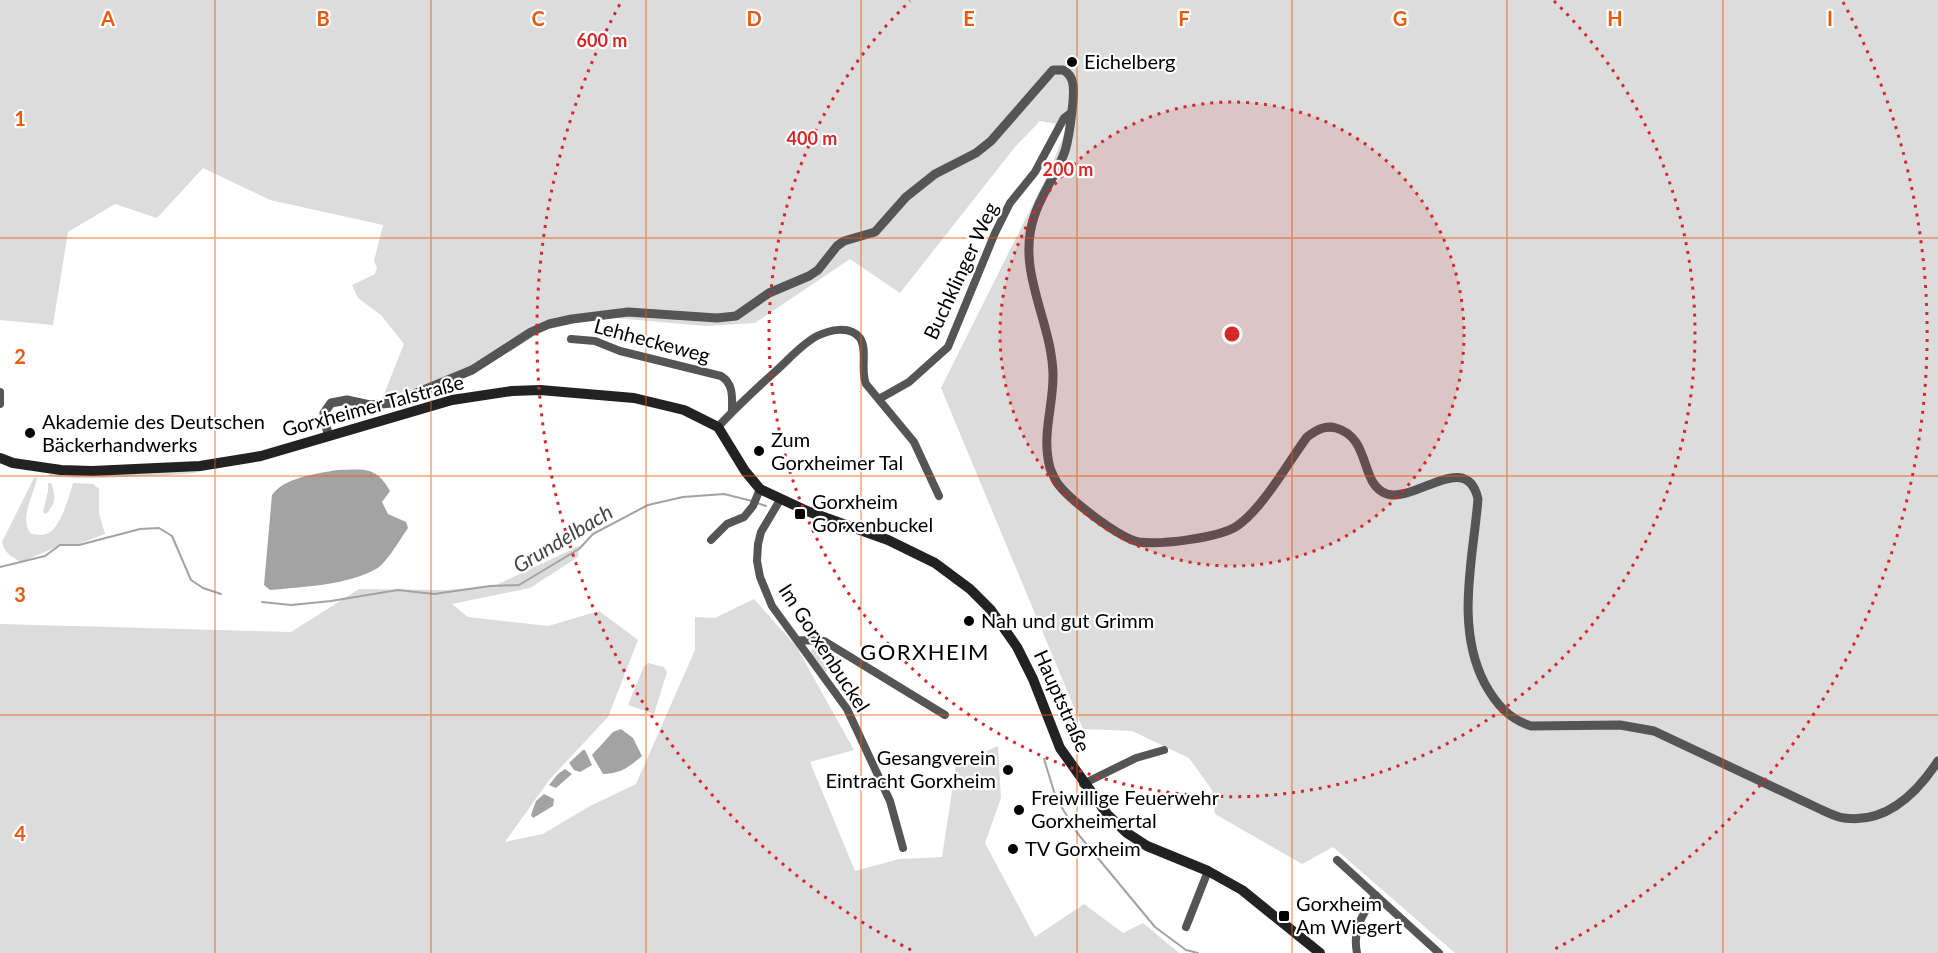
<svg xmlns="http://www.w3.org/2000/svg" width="1938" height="953" font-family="Lato,sans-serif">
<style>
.green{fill:#dcdcdc}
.water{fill:#a3a3a3}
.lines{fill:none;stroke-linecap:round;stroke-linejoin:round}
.stream{stroke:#a3a3a3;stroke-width:2}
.minor{stroke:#555;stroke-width:8}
.tertiary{stroke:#555;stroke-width:9}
.secondary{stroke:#222;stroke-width:10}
.grid{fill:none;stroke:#e8590c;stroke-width:1.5;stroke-opacity:0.55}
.ring{fill:none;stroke:#d62828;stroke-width:3;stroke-dasharray:3 6}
.poi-dot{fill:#000;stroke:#fff;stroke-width:2}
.labels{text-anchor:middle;stroke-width:4.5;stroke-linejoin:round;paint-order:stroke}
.poi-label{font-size:20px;fill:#000;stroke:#fff;text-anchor:start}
.street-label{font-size:20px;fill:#000;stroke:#fff}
.water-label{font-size:21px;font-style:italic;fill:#444;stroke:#fff}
.quarter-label{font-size:22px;letter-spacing:1.5px;fill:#000;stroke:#fff}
.grid-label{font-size:20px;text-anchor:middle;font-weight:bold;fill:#e8590c;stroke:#fff;stroke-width:4.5;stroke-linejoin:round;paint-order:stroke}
.centre{fill:#d62828;stroke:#fff;stroke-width:3}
.ring-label{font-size:18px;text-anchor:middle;font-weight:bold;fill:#d62828;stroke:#fff;stroke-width:4.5;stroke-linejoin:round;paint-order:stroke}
</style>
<rect width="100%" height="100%" fill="#fff"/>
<path class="green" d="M 0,0 L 1938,0 L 1938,953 L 1455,953 L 1333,847 L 1302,864 L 1215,814 L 1212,790 L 1189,758 L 1132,731 L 1083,729 L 941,388 L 1050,170 L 1067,126 L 1040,121 L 1015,147 L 900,293 L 850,259 L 755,323 L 705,326 L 615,318 L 575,323 L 548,329 L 539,333 L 511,351 L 467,370 L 382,399 L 404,344 L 381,315 L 358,298 L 352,285 L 375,274 L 377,268 L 374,261 L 383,225 L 270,200 L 203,168 L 157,218 L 115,204 L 68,232 L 53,325 L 0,320 Z
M 209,469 C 188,476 166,475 144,476 C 113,478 80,480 49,476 L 49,474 L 128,474 Z
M 37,477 C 35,494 18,518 31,534 C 37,535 45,536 50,532 C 62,524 69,496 73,483 L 93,484 L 99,489 L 99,513 L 105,534 L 78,544 L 61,545 L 21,562 C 12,557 4,553 2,542 L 34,478 Z
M 48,483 L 51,483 C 56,495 56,504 46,514 L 43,512 L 48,491 Z
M 579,546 L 578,557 L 530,588 L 452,604 L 468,617 L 548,626 L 599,611 L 638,640 L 608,717 L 550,779 L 505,842 L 543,834 L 590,806 L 636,784 L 695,650 L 695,617 L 715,618 L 754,599 L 796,646 L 854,750 L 810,762 L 855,871 L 899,859 L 942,857 L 956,765 L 998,746 L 1001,798 L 985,843 L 1035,937 L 1084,904 L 1123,933 L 1143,923 L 1179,953 L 0,953 L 0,624 L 291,632 L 359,589 L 447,590 L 494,586 Z
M 812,649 L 820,650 L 840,658 L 824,674 L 810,653 Z
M 648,663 L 664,667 L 667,672 L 654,714 L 628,705 L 644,666 Z"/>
<path class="water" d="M 337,470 C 364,470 375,465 390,491 L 382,502 L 388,514 L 406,522 L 408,528 C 400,539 387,563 376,569 C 349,585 301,587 270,590 L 264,585 L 272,495 C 285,477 316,474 337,470 Z
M 621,729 L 633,738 L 642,756 C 630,766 621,774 603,774 L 592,755 L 613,732 Z
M 583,750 L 585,750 L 592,765 L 580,772 L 574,770 L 569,763 Z
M 565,769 L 572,774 L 556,788 L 549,785 L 558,774 Z
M 544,794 L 554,799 L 553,806 L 533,818 L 531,815 L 536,801 Z"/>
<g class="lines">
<path class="stream" d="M 757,503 L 766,506
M 0,567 L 45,556 L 60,545 L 79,545 L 140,529 L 159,528 L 172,536 L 191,580 L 203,588 L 221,594
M 262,602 L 291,605 L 331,601 L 398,590 L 434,594 L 490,586 L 519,585 L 579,549 L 593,534 L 648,505 L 683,497 L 724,494 L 752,501
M 1044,759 L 1056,798 L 1078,834 L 1155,927 L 1186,950 L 1198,953"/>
<path class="minor" d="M 571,339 L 595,341 L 620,351 L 721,376 C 734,384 732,398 732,411
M 0,392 L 0,404
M 879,399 L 909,382 L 948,347 L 995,233 L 1010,203 L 1035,172 L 1064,118 L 1072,112
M 718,427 C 737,406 757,388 778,369 C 790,358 802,344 817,336 C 829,330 850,325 860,338 C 868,350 860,370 866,384 L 914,442 L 939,496
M 780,500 L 761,532 L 758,544 L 757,561 L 760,577 L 772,606 L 847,709 L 890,801 L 903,848
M 711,540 L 727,524 L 744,517 L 753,506 L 760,489
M 797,640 L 824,641 L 945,715
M 1083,784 L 1136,758 L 1164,750
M 1337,860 L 1439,953
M 1186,927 L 1208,871
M 1357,953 C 1352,928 1363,914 1376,895"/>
<path class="tertiary" d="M 328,435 L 324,413 L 331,403 L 347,400 L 370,405 L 392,403 L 472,370 L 531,332 L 549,324 L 572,319 L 628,312 L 717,318 L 736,316 L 769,293 L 809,276 L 818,270 L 837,246 L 844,241 L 875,232 L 906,197 L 935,174 L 976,153 L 991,141 L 1053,70 L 1063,70 C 1075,76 1074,89 1073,102 C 1071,118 1070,135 1065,151 C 1057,174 1041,194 1034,217 C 1016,271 1051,319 1053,373 C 1054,405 1041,435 1050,468 C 1052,473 1055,480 1058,484 C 1070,500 1119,538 1139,542 C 1160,545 1219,538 1237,526 C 1263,508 1287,464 1307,437 C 1316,430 1325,425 1336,428 C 1372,438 1359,485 1387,494 C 1415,503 1467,449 1478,499 C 1473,560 1455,627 1485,684 C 1496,704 1509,719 1531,726 L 1620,725 L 1654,731 L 1822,810 C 1829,813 1836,817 1844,818 C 1886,824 1917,793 1938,761"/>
<path class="secondary" d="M 0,458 L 13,463 L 61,470 L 92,471 L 200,466 L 261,456 L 452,400 L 512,391 L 540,390 L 634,398 L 684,410 L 718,427 L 745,471 L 760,489 L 807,511 L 888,540 L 935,563 L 970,589 L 991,610 L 1017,647 L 1033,679 L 1060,748 L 1107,814 L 1127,833 L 1147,846 L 1208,871 L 1242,890 L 1320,953"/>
</g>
<path class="grid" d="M 215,0 L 215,953M 431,0 L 431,953M 646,0 L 646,953M 861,0 L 861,953M 1077,0 L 1077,953M 1292,0 L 1292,953M 1507,0 L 1507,953M 1723,0 L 1723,953M 0,238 L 1938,238M 0,476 L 1938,476M 0,715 L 1938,715"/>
<circle cx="1232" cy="334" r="232" fill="#d62828" fill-opacity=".12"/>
<g class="ring">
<circle cx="1232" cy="334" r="232"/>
<path d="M1554 1A463 463 0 1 1 910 1"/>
<path d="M911 950A695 695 0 0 1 621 2M1843 2A695 695 0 0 1 1553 950"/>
</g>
<g class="poi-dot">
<circle cx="1072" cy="62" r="6"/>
<circle cx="30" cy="433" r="6"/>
<circle cx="759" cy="451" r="6"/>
<rect x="794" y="508" width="12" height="12" rx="3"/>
<circle cx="969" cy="621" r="6"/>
<circle cx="1008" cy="770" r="6"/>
<circle cx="1019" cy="810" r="6"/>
<circle cx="1013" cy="849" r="6"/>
<rect x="1278" y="910" width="12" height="12" rx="3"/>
</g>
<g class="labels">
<g class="poi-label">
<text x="1084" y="69">Eichelberg</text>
<text x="42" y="429">Akademie des Deutschen<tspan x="42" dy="23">Bäckerhandwerks</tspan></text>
<text x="771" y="447">Zum<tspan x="771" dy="23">Gorxheimer Tal</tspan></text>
<text x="812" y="509">Gorxheim<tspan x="812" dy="23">Gorxenbuckel</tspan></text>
<text x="981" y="628">Nah und gut Grimm</text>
<text x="996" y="765" text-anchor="end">Gesangverein<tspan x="996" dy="23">Eintracht Gorxheim</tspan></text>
<text x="1031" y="805">Freiwillige Feuerwehr<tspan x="1031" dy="23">Gorxheimertal</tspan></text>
<text x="1025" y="856">TV Gorxheim</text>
<text x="1296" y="911">Gorxheim<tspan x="1296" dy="23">Am Wiegert</tspan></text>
</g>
<g class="street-label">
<text transform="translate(961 271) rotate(-65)" y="7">Buchklinger Weg</text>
<text transform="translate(652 341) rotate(15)" y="7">Lehheckeweg</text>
<text transform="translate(373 406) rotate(-15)" y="7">Gorxheimer Talstraße</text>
<text transform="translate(824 648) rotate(57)" y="7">Im Gorxenbuckel</text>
<text transform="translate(1062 701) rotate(66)" y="7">Hauptstraße</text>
</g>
<g class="water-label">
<text transform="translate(563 539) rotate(-31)" y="7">Grundelbach</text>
</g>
<g class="quarter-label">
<text x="925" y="660">GORXHEIM</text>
</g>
</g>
<g class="grid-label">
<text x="108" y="26">A</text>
<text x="323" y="26">B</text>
<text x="538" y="26">C</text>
<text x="754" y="26">D</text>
<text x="969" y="26">E</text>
<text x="1184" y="26">F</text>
<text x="1400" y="26">G</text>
<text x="1615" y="26">H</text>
<text x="1830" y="26">I</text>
<text x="20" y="126">1</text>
<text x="20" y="364">2</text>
<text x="20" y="602">3</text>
<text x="20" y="841">4</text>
</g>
<circle cx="1232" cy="334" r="9" class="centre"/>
<g class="ring-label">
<text x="602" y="47">600 m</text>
<text x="812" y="145">400 m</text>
<text x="1068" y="176">200 m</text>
</g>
</svg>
